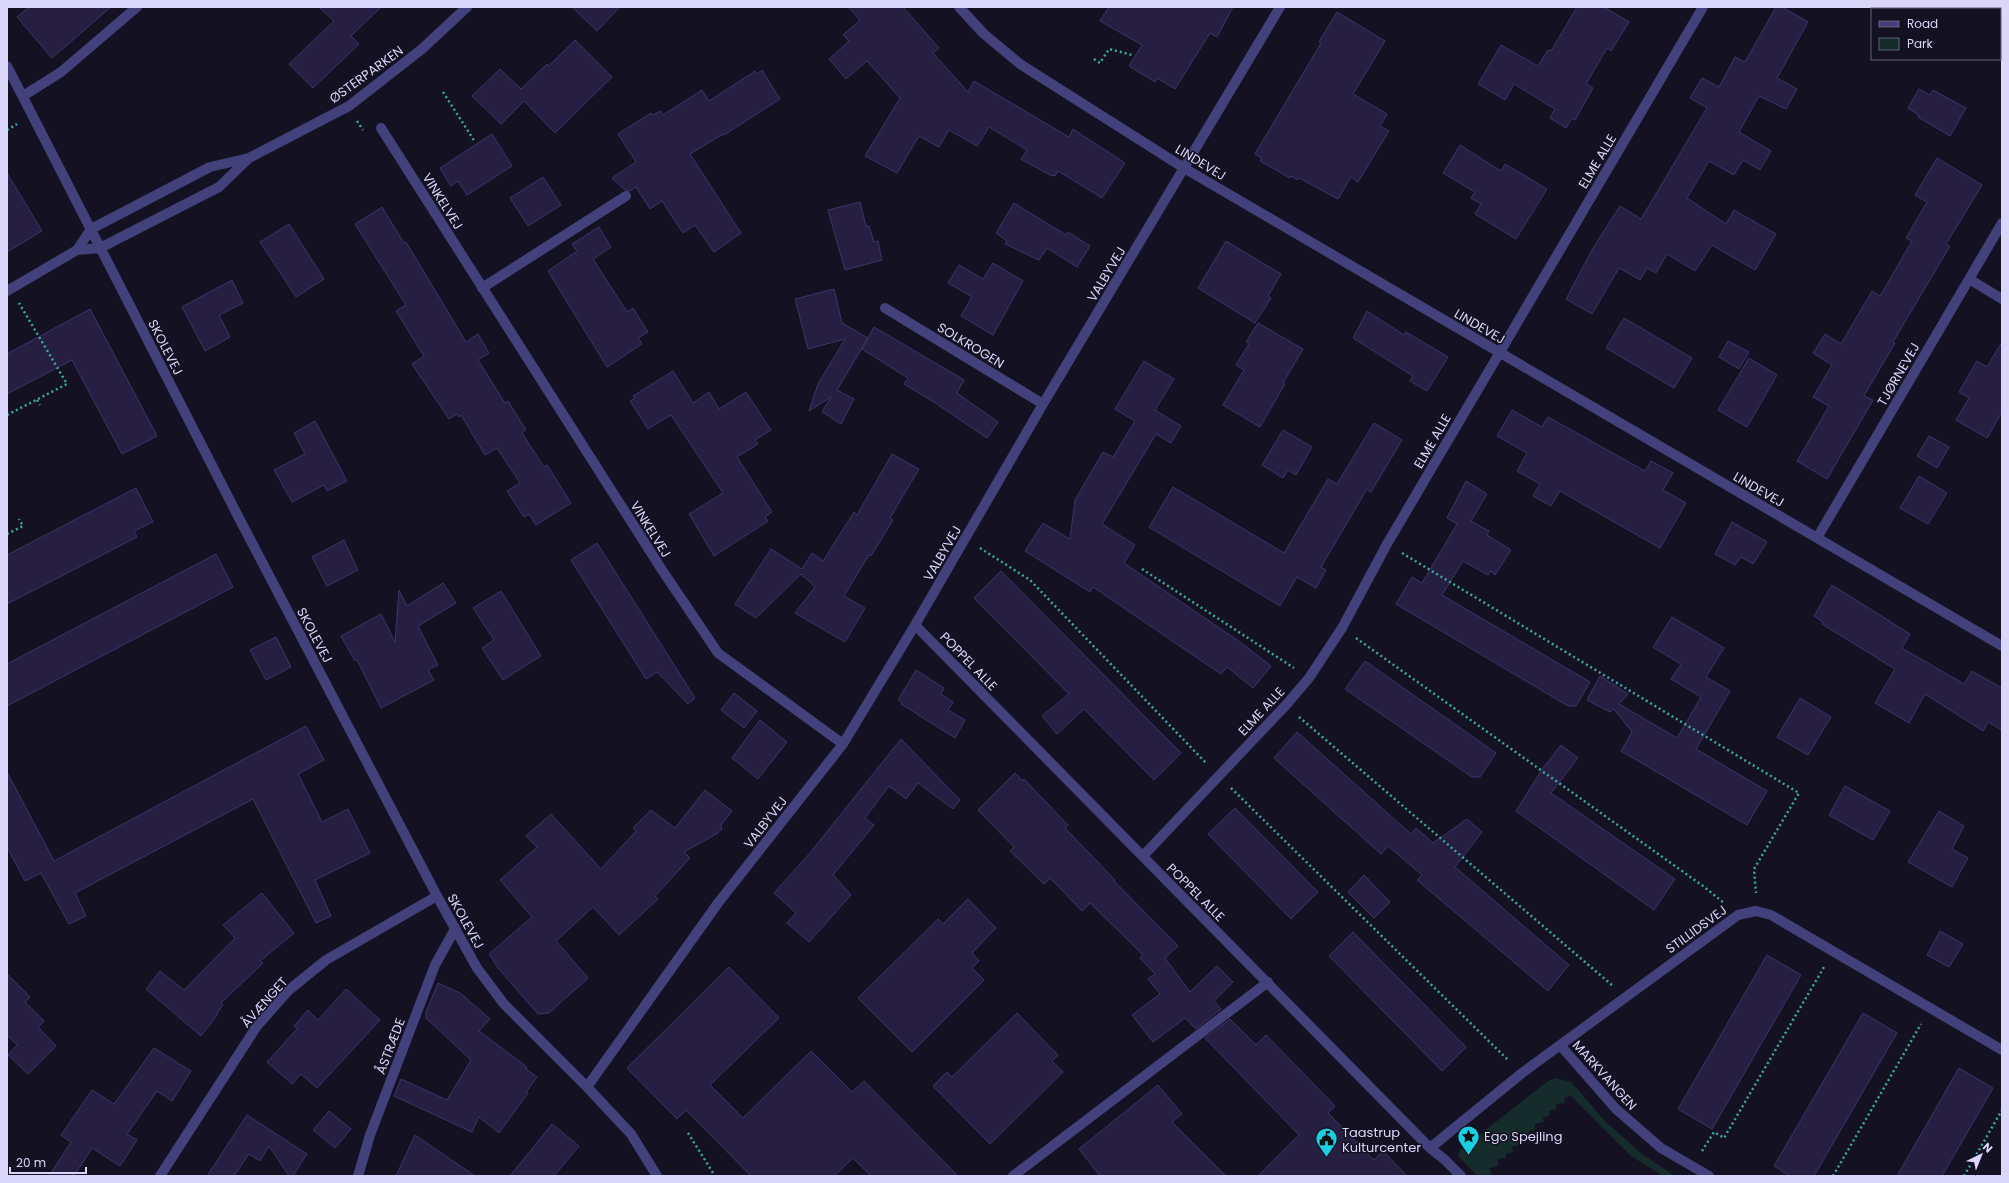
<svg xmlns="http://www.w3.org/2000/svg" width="2009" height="1183" font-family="Poppins,sans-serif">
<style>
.green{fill:#152c2b}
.building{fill:#261f41;stroke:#3e346a}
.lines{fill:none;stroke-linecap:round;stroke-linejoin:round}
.path{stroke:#3da8a1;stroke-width:2.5;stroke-dasharray:2 3;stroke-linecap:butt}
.minor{stroke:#43417c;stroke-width:10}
.labels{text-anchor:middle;stroke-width:3;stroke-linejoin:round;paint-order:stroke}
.street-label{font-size:13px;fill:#dbd7fa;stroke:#141122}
.poi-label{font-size:13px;fill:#dbd7fa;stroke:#141122;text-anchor:start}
</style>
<rect width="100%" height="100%" fill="#141122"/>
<path class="green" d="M 1556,1078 L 1571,1082 L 1605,1121 L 1642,1154 L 1675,1176 L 1663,1176 L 1631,1156 L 1571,1096 L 1564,1098 L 1565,1103 L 1556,1104 L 1557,1109 L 1549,1111 L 1550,1115 L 1543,1118 L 1544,1122 L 1535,1124 L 1535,1129 L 1529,1131 L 1528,1137 L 1520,1139 L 1519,1145 L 1512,1147 L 1513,1152 L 1506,1154 L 1506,1158 L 1498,1159 L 1498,1166 L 1490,1168 L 1491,1176 L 1477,1176 L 1458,1156 L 1460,1150 L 1548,1081 Z"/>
<path class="building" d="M 29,7 L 111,7 L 52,58 L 17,17 Z
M 319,7 L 381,7 L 351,36 L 359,44 L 313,88 L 289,64 L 334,21 Z
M 572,7 L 620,7 L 597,31 Z
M 848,7 L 903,7 L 939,48 L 933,53 L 968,92 L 974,81 L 1069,137 L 1073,129 L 1125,163 L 1102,198 L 1058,171 L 1055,176 L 1050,175 L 1021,159 L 1027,150 L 989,127 L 977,146 L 949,130 L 939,147 L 919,136 L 897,173 L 865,156 L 900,98 L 867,61 L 846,79 L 829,59 L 849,41 L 843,35 L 860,20 Z
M 1109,7 L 1233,7 L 1217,37 L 1210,33 L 1175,89 L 1157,78 L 1155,82 L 1129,66 L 1142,45 L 1100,21 Z
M 1577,7 L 1604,7 L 1629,22 L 1611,51 L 1607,48 L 1586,84 L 1593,88 L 1575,120 L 1572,118 L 1566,128 L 1550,118 L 1555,109 L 1514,84 L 1505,100 L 1478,84 L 1501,45 L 1538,66 L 1548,50 L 1551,51 Z
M 1776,7 L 1782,7 L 1808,22 L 1777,78 L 1797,89 L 1786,109 L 1759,96 L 1739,132 L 1771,151 L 1760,170 L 1743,160 L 1734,175 L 1709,161 L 1687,198 L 1726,224 L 1734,210 L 1776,234 L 1755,270 L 1712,245 L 1695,271 L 1667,254 L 1656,273 L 1647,268 L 1640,280 L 1619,268 L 1592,314 L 1566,299 L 1593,248 L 1620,206 L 1641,219 L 1707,108 L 1690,98 L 1702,78 L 1719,87 L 1735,57 L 1745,62 Z
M 1337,12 L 1385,41 L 1353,94 L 1387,114 L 1380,126 L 1389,131 L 1358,182 L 1351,177 L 1338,199 L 1299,178 L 1297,180 L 1292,176 L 1290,178 L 1260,161 L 1262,158 L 1255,154 L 1321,43 L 1319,42 Z
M 575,40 L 612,77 L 555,133 L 524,101 L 501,124 L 472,96 L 500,69 L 521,89 L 547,64 L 549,66 Z
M 762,70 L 780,99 L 724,135 L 723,134 L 690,154 L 741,233 L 714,252 L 695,225 L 683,233 L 662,201 L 650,209 L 636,187 L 630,191 L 625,190 L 612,178 L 636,162 L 618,134 L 651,113 L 653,115 L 660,111 L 663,115 L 702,90 L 709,101 L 755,71 L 757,74 Z
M 1919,89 L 1930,95 L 1933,90 L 1966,108 L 1950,136 L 1918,117 L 1919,115 L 1908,108 Z
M 492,134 L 512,166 L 467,195 L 458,181 L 451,186 L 440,168 Z
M 1460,145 L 1501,171 L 1505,164 L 1547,189 L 1516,239 L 1475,214 L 1481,204 L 1471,198 L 1475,192 L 1443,173 Z
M 1937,158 L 1982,185 L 1946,244 L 1950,246 L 1893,342 L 1895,343 L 1864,396 L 1873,400 L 1827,479 L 1797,461 L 1829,406 L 1813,397 L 1832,365 L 1813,353 L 1825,334 L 1841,344 L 1872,291 L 1880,296 L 1912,241 L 1906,238 L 1927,202 L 1915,195 Z
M 7,173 L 42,231 L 7,252 Z
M 543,177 L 561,205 L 528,226 L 510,198 Z
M 860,202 L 866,226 L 869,226 L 874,242 L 878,241 L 882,260 L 845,270 L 828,210 Z
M 1014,203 L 1066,235 L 1068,232 L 1090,246 L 1077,267 L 1047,248 L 1039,260 L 1005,244 L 1007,241 L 996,233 Z
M 382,207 L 404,243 L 406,242 L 466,342 L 478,334 L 489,353 L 478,360 L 505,403 L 508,401 L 526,430 L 522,433 L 544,467 L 547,465 L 571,503 L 536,525 L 529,514 L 524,517 L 507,491 L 520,483 L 497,448 L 485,455 L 461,415 L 459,417 L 457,414 L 449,419 L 412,364 L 424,356 L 396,311 L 406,305 L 355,224 Z
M 289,224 L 324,279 L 296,297 L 260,242 Z
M 599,227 L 611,247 L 593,259 L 627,312 L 633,308 L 648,332 L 638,338 L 642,344 L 607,367 L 548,271 L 577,251 L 572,244 Z
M 1226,241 L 1281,274 L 1268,296 L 1271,298 L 1255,323 L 1198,288 Z
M 993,263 L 1023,281 L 993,335 L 961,316 L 972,297 L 948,283 L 959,265 L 983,279 Z
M 232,280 L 243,303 L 219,315 L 230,337 L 205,351 L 182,307 Z
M 834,289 L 842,323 L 868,338 L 837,390 L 854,399 L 841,424 L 822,412 L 831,397 L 809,411 L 818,384 L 845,339 L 808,349 L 795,299 Z
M 90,309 L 157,436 L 122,454 L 72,360 L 7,394 L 7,354 Z
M 1367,311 L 1404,335 L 1406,332 L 1448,357 L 1427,391 L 1410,381 L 1413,376 L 1353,338 Z
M 1624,318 L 1692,358 L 1674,388 L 1606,348 Z
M 1258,323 L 1303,349 L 1283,383 L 1285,384 L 1260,427 L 1223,405 L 1244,370 L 1236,365 L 1249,344 L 1246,342 Z
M 874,327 L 964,380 L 957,393 L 998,422 L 987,438 L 934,402 L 904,384 L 908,378 L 862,349 Z
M 1728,341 L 1749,352 L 1739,369 L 1719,357 Z
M 2002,342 L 2002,412 L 1987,438 L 1956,420 L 1969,398 L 1959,392 L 1977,361 L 1987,367 Z
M 1749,358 L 1777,375 L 1747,427 L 1718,410 Z
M 1144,361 L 1174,379 L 1155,410 L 1181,426 L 1171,443 L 1156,434 L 1102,524 L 1135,545 L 1124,563 L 1240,642 L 1271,666 L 1253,688 L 1227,667 L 1221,674 L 1093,587 L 1090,592 L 1025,551 L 1043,523 L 1070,539 L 1075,500 L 1103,452 L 1113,457 L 1135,421 L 1115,409 Z
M 673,371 L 693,403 L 709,392 L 719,409 L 746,392 L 771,430 L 755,440 L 758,444 L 737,457 L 772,512 L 765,517 L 768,521 L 714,556 L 689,514 L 723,493 L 671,415 L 648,429 L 630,401 L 635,398 L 633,396 Z
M 1512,410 L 1542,427 L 1548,417 L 1645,471 L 1651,461 L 1673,473 L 1663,490 L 1686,503 L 1660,548 L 1560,491 L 1551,506 L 1533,496 L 1540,484 L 1517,471 L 1527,453 L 1497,436 Z
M 315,421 L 347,481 L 327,491 L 324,485 L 292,502 L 274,470 L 305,454 L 294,433 Z
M 1374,423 L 1402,440 L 1371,492 L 1367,489 L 1321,567 L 1326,570 L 1316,588 L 1297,577 L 1280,606 L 1149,527 L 1173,487 L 1284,553 L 1328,479 L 1337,484 Z
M 1283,430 L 1312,447 L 1296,475 L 1288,470 L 1283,478 L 1262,465 Z
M 1929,436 L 1949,447 L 1937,468 L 1917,456 Z
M 892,454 L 919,469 L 890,518 L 893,520 L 871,556 L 869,555 L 844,596 L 865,608 L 845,642 L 795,613 L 815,587 L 801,574 L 756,618 L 735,604 L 771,549 L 802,569 L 812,553 L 823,561 L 854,512 L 857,515 Z
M 1919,476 L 1947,493 L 1928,524 L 1900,508 Z
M 1466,481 L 1487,494 L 1471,521 L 1489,531 L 1487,535 L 1511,550 L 1495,575 L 1491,571 L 1488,575 L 1463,561 L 1442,595 L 1590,682 L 1576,706 L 1568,706 L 1396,604 L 1412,577 L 1422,583 L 1457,524 L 1447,518 Z
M 136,488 L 153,522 L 134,531 L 137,537 L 7,604 L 7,555 Z
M 1732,522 L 1767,542 L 1753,564 L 1741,557 L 1735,565 L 1715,554 Z
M 344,540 L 358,570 L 327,586 L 312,557 Z
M 597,543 L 695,698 L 688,704 L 657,672 L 646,679 L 571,560 Z
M 216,554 L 233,587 L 7,706 L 7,664 Z
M 1001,571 L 1181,753 L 1154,780 L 1084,709 L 1057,734 L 1042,716 L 1069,694 L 974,598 Z
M 443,583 L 456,603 L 418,626 L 438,665 L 428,670 L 434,680 L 381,708 L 357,660 L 355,661 L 341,636 L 381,614 L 395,642 L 399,590 L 407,606 Z
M 1832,585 L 1910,634 L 1902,648 L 1964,684 L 1972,671 L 2002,688 L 2002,730 L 1988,722 L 1983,731 L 1925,694 L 1909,723 L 1875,703 L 1895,669 L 1822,624 L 1823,622 L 1814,616 Z
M 501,591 L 541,656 L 503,680 L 482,648 L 494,640 L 473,608 Z
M 1672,617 L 1724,648 L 1706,677 L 1730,691 L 1696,749 L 1767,791 L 1747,825 L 1621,751 L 1632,732 L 1614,709 L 1610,712 L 1587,700 L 1600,676 L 1628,694 L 1619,704 L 1677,738 L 1701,697 L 1671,679 L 1681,664 L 1653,647 Z
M 276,637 L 291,667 L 266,680 L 250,650 Z
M 1365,661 L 1496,753 L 1480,777 L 1472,777 L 1345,689 Z
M 916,670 L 944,688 L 941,694 L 953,702 L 948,710 L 965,720 L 955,738 L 901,704 L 902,702 L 898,700 Z
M 734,693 L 757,711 L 744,728 L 721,710 Z
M 1800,698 L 1831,717 L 1808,755 L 1777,737 Z
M 760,720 L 787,742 L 758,779 L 732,758 Z
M 306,726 L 324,760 L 298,774 L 322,822 L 348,809 L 370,853 L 315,880 L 331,916 L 316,923 L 253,799 L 75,893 L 86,916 L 69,924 L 41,873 L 25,881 L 7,847 L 7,772 L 54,861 Z
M 1297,732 L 1411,834 L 1416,828 L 1433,843 L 1467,819 L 1482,832 L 1455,867 L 1569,965 L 1548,991 L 1417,880 L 1422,875 L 1388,846 L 1381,854 L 1274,758 Z
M 901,739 L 960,800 L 953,809 L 918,783 L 906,799 L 889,786 L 865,818 L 874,825 L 833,875 L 851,895 L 809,942 L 787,923 L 796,913 L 774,893 L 810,853 Z
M 1561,745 L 1578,758 L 1551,793 L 1675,879 L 1654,910 L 1516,811 L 1543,768 Z
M 1015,773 L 1023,781 L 1024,779 L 1068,825 L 1065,828 L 1115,880 L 1114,881 L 1178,946 L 1165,958 L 1190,992 L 1217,966 L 1233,982 L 1214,1001 L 1221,1009 L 1196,1029 L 1185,1018 L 1153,1042 L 1132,1015 L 1160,994 L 1148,979 L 1155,974 L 1140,958 L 1143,955 L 1090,903 L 1082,911 L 1050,878 L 1044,884 L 1010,851 L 1014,847 L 978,810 Z
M 1845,786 L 1890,811 L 1873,840 L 1829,815 Z
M 705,790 L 732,811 L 721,825 L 722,829 L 718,833 L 684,852 L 690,858 L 655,896 L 658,899 L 619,935 L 593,907 L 556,941 L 588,978 L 549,1013 L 538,1014 L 498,968 L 489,954 L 532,917 L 500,880 L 537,847 L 526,836 L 551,814 L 601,869 L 636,831 L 633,828 L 651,810 L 675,828 Z
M 1235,808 L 1318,892 L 1291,919 L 1208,834 Z
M 1939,811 L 1964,826 L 1952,849 L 1968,858 L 1952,887 L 1908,862 Z
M 1364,875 L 1390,902 L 1374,918 L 1348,892 Z
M 262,893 L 294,933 L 260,961 L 263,963 L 221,1003 L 223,1005 L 217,1013 L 218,1014 L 201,1036 L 146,989 L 160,971 L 184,990 L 235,938 L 223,925 Z
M 968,899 L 996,928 L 972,953 L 979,961 L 972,968 L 984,980 L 912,1052 L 858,998 L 938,919 L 943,924 Z
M 1940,931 L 1963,944 L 1949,967 L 1927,955 Z
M 1353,932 L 1466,1047 L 1442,1071 L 1329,956 Z
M 1767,955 L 1801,975 L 1712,1129 L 1678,1109 Z
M 729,967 L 779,1018 L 710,1085 L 743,1118 L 811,1051 L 852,1092 L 864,1081 L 958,1176 L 871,1176 L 853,1158 L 834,1176 L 751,1176 L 686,1110 L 677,1119 L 627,1068 Z
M 7,974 L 30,997 L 25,1002 L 44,1021 L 38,1027 L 56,1046 L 28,1074 L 8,1055 L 17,1045 L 7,1035 Z
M 438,983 L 460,993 L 490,1019 L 479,1031 L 527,1067 L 526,1069 L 537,1077 L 526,1092 L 528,1093 L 499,1133 L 479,1117 L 472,1132 L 394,1096 L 401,1079 L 447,1100 L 471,1060 L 426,1018 L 426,1012 Z
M 346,989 L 380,1020 L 317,1088 L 301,1074 L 292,1084 L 267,1062 L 297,1029 L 294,1026 L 308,1010 L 318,1020 Z
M 1017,1013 L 1058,1055 L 1052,1061 L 1063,1072 L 990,1144 L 933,1086 L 947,1072 L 952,1077 Z
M 1863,1013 L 1897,1033 L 1814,1176 L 1790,1176 L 1774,1166 Z
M 1230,1019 L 1256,1045 L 1266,1035 L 1335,1106 L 1328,1113 L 1374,1160 L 1383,1151 L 1407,1176 L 1258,1176 L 1299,1135 L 1205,1038 Z
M 154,1048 L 191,1071 L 172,1101 L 157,1091 L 127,1134 L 137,1140 L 120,1166 L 92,1148 L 74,1176 L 49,1176 L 71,1142 L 61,1135 L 92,1090 L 114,1104 Z
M 1959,1068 L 1993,1088 L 1942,1176 L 1897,1176 Z
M 1158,1085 L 1182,1114 L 1172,1122 L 1226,1176 L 1100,1176 L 1079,1149 Z
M 329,1111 L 351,1129 L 335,1148 L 313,1130 Z
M 247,1115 L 307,1154 L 293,1176 L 289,1176 L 269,1146 L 260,1161 L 249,1154 L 234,1176 L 207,1176 Z
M 552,1124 L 579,1146 L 554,1176 L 510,1176 Z
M 415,1135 L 475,1176 L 396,1176 Z"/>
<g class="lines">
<path class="path" d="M 1094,59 L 1100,63 L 1109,49 L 1132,55
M 443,92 L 475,142
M 357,121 L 363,130
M 7,130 L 17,124
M 37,400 L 40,405
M 7,415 L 67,384 L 19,303
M 7,534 L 23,526 L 19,519
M 980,548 L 1030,580 L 1206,763
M 1402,553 L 1799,793 L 1754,869 L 1756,893
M 1142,569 L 1294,668
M 1356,638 L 1703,886 L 1724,903
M 1299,717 L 1613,986
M 1231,788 L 1508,1060
M 688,1133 L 715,1176
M 1702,1151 L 1714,1132 L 1724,1138 L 1824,967
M 1833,1176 L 1921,1024
M 1964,1176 L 2002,1110"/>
<path class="minor" d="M 959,7 L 984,34 L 1020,64 L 1184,168 L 2002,646
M 7,66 L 240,520 L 437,896 L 477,968 L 504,1004 L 587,1087 L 631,1134 L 657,1176
M 23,96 L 61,72 L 137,7
M 381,128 L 662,570 L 718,653 L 843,744
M 77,250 L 100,248 L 219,187 L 248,159
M 1969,279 L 2002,299
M 482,288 L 626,196
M 7,291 L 77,250 L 91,229 L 210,167 L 249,158 L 349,106 L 422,49 L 467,7
M 885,308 L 1043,404
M 1817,538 L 2002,223
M 915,625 L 1430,1148 L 1444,1159 L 1461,1176
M 1143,856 L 1286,705 L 1309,678 L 1342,628 L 1387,544 L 1703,7
M 1560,1045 L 1616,1109 L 1661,1148 L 1709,1176
M 587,1087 L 718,903 L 843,744 L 915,625 L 1043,404 L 1280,7
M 1430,1148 L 1522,1073 L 1738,915 L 1756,911 L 1771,915 L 2002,1050
M 160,1176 L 257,1026 L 289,990 L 326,960 L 437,896
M 358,1176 L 370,1135 L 435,965 L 455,929
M 1013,1176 L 1268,982"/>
</g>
<defs>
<symbol id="sight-pin" viewBox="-11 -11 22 30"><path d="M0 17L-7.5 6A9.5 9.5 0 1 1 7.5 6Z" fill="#1bcfe2" stroke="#141122"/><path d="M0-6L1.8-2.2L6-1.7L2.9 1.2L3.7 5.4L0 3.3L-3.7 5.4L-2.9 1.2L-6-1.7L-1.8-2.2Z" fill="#111"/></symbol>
<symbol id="civic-pin" viewBox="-11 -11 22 30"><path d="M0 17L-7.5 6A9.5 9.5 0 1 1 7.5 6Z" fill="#1bcfe2" stroke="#141122"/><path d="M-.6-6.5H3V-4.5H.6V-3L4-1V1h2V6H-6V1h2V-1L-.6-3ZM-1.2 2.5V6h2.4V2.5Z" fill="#111"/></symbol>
</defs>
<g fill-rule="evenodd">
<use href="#sight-pin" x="1456" y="1124" width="25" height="34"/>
<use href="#civic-pin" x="1314" y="1126" width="25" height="34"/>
</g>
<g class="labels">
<g class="street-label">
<text transform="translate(366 74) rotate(-36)" y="5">ØSTERPARKEN</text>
<text transform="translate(1597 161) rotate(-59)" y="5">ELME ALLE</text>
<text transform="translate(1201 162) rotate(31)" y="5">LINDEVEJ</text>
<text transform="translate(443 201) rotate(58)" y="5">VINKELVEJ</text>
<text transform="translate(1106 274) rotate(-59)" y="5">VALBYVEJ</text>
<text transform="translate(1480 326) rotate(30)" y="5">LINDEVEJ</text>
<text transform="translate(971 345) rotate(31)" y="5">SOLKROGEN</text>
<text transform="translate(166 347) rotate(63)" y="5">SKOLEVEJ</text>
<text transform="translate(1898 374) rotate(-60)" y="5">TJØRNEVEJ</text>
<text transform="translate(1432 441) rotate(-60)" y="5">ELME ALLE</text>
<text transform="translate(1759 489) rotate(30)" y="5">LINDEVEJ</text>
<text transform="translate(651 529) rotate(58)" y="5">VINKELVEJ</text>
<text transform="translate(942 553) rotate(-60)" y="5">VALBYVEJ</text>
<text transform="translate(315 635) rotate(62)" y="5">SKOLEVEJ</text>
<text transform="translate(969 661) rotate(46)" y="5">POPPEL ALLE</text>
<text transform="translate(1261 711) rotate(-47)" y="5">ELME ALLE</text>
<text transform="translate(765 822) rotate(-52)" y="5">VALBYVEJ</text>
<text transform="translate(1196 892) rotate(45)" y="5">POPPEL ALLE</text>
<text transform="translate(466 921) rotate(61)" y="5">SKOLEVEJ</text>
<text transform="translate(1696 929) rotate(-36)" y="5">STILLIDSVEJ</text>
<text transform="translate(264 1002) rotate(-48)" y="5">ÅVÆNGET</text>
<text transform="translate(390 1046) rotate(-69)" y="5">ÅSTRÆDE</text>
<text transform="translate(1605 1075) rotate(48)" y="5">MARKVANGEN</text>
</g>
<g class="poi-label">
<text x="1342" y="1137">Taastrup<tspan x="1342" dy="15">Kulturcenter</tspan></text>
<text x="1484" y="1141">Ego Spejling</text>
</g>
</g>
<rect width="2009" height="1183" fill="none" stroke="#dbd7fa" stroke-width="16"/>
<rect x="1871" y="8" width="130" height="52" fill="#141122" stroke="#646078"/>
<rect x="1879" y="21" width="20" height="6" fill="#43417c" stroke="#646078"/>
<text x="1907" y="28" font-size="12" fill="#dbd7fa">Road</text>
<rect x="1879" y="38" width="20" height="12" fill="#152c2b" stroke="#646078"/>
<text x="1907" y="48" font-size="12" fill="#dbd7fa">Park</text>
<g transform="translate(1981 1155) rotate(43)" stroke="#141122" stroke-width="3" paint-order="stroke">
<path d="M0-3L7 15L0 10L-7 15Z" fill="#dbd7fa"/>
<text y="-6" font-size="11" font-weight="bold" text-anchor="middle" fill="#dbd7fa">N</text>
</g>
<path d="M10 1167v6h76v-6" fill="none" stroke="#dbd7fa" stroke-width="2"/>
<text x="16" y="1167" font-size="12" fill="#dbd7fa" stroke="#141122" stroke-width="3" paint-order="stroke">20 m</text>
</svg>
